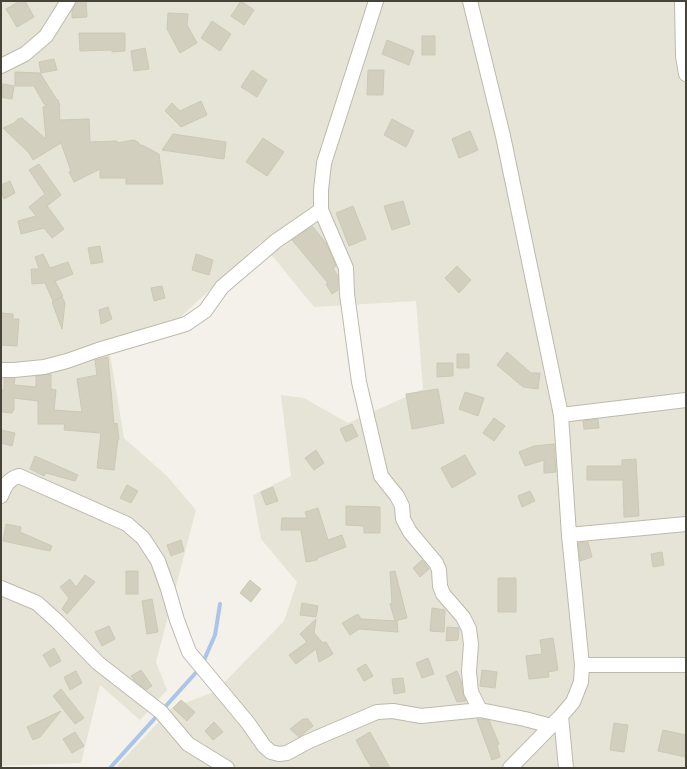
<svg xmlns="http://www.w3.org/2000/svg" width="687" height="769" font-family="Manrope,sans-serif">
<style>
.residential{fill:#e6e4d7}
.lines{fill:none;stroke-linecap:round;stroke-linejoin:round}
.stream{stroke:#abc5e9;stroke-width:4}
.building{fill:#d3cfbf;stroke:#cdc8b3}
.minor-casing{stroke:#bdbaac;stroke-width:16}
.minor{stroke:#fff;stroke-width:14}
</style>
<rect width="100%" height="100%" fill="#f3f1e9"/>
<path class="residential" d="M 1,1 L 686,1 L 686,768 L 118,768 L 118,765 L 172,708 L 216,691 L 284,621 L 297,582 L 261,539 L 253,495 L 291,476 L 281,395 L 304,398 L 348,423 L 423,389 L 416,301 L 314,307 L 261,242 L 170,327 L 108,342 L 124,438 L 167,476 L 196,510 L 156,662 L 167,690 L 140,720 L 100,685 L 81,763 L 1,766 Z"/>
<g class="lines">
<path class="stream" d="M 110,768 L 201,667 L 215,635 L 220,604"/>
</g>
<path class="building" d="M 20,1 L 25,1 L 34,17 L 17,27 L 6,9 Z
M 76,1 L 86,1 L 87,17 L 72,18 L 72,11 Z
M 241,1 L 254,10 L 244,25 L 231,16 Z
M 168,13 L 188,14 L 187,25 L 197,43 L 180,53 L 167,29 Z
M 212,21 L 231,34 L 220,51 L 201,38 Z
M 79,33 L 125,33 L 125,51 L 112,52 L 112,50 L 80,51 Z
M 422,36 L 435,36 L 435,55 L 422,55 Z
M 387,40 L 414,51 L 409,65 L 382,54 Z
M 145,48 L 149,69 L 134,71 L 131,51 Z
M 54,59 L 57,70 L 41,73 L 39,62 Z
M 252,70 L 267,80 L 257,97 L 241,87 Z
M 368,70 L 384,70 L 383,95 L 367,95 Z
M 15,72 L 40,73 L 57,100 L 58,100 L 60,106 L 59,106 L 60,120 L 89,119 L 90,142 L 117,141 L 117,143 L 134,140 L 139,143 L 139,145 L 142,145 L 159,154 L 163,184 L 126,184 L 126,178 L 100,178 L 100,169 L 74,182 L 69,172 L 71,171 L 61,143 L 33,160 L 29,153 L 3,128 L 14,123 L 18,119 L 22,118 L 46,139 L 43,107 L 48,105 L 44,104 L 34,86 L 15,86 Z
M 3,84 L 14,86 L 12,99 L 1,97 Z
M 201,101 L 207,115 L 181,127 L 165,111 L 172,103 L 180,111 Z
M 392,119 L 414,131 L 406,147 L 384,135 Z
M 470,131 L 478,150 L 459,158 L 452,139 Z
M 173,134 L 226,142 L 224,159 L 162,150 Z
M 263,138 L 284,152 L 267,176 L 246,162 Z
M 39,164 L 61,195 L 47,206 L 64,229 L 52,238 L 44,228 L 21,234 L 18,221 L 36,216 L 29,207 L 45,194 L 29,170 Z
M 10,181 L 15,193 L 4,199 L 1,191 L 1,185 Z
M 403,201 L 410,224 L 392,230 L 384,206 Z
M 353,206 L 366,239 L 349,246 L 336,213 Z
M 312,226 L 326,243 L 336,266 L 333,268 L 338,276 L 338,290 L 332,294 L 326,284 L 328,283 L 292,240 Z
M 100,246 L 103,262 L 91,264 L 88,248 Z
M 43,254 L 50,268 L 68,262 L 73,274 L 55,281 L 63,296 L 53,301 L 45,283 L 32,284 L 31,269 L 39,269 L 35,257 Z
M 196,254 L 213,260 L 209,275 L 192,270 Z
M 457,266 L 471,280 L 459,293 L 445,278 Z
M 162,286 L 165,298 L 154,301 L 151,288 Z
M 62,297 L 65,303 L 62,329 L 52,302 Z
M 108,307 L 112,319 L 101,324 L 99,310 Z
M 1,313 L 13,314 L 13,319 L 19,319 L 17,346 L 1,345 Z
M 507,352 L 531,373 L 540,373 L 538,389 L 523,387 L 497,365 Z
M 457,354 L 469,354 L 469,368 L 457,368 Z
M 108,357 L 114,424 L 117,423 L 119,439 L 118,439 L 114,470 L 97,468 L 101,433 L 64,430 L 65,424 L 38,424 L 38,401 L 14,398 L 14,410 L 13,410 L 12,413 L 2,412 L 2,410 L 1,410 L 1,390 L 4,390 L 4,378 L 15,378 L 14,385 L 36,387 L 36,376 L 51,374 L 51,389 L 56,390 L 54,410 L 82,412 L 77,379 L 97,375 L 95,360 Z
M 437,363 L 453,363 L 453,376 L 437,377 Z
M 438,389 L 444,423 L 412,429 L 406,394 Z
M 465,392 L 484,398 L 478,416 L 459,409 Z
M 494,418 L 505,426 L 494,441 L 483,433 Z
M 598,419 L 599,428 L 584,429 L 583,421 Z
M 352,424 L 358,436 L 346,442 L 340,429 Z
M 1,430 L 15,433 L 12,446 L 1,443 Z
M 554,444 L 556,472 L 544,473 L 544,460 L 525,466 L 519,452 L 534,446 Z
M 316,450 L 324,463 L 314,470 L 305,458 Z
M 465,455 L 476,474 L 452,488 L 441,468 Z
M 35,456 L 78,475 L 75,481 L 46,473 L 44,476 L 30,469 Z
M 636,459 L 639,516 L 624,517 L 623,480 L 587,480 L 587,466 L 622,466 L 622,460 Z
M 127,485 L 138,491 L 131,503 L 120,498 Z
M 273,487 L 278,501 L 266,505 L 261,492 Z
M 530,491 L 535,501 L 522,507 L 518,496 Z
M 346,506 L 380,507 L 380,533 L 364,533 L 364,526 L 346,525 Z
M 318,508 L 328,540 L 342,535 L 346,547 L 317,558 L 317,560 L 306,562 L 301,530 L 281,530 L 282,518 L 307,518 L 305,512 Z
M 6,524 L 21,527 L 20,532 L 52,546 L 50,551 L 3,541 Z
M 181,540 L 184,551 L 171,556 L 167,545 Z
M 588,542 L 592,557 L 580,561 L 578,543 Z
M 662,552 L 664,565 L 653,567 L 651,554 Z
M 422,560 L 429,569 L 420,577 L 413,568 Z
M 126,571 L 138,571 L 138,594 L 126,594 Z
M 395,571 L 407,618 L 395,621 L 390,604 L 392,603 L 390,572 Z
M 85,575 L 95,582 L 67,614 L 62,609 L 69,598 L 60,587 L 70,579 L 76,587 Z
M 498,578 L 516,578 L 516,612 L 498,612 Z
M 250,580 L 261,589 L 251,602 L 240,593 Z
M 152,599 L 158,632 L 147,634 L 142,601 Z
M 302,603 L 318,606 L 316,617 L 300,615 Z
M 432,608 L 445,610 L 444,632 L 430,631 Z
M 358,614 L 361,619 L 397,621 L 398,632 L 359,629 L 350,635 L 342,623 Z
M 316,619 L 314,633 L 323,643 L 326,642 L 333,654 L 319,662 L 316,649 L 296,664 L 289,655 L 307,642 L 300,634 Z
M 109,626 L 115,639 L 102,646 L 95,632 Z
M 447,627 L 459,628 L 458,640 L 446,641 Z
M 553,638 L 558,670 L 548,672 L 549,677 L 529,679 L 526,656 L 542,654 L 540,640 Z
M 54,648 L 61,661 L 50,667 L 43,655 Z
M 428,658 L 434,674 L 422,678 L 416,663 Z
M 366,664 L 373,676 L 364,681 L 357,669 Z
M 141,670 L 152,686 L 146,690 L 134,680 L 131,676 Z
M 482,670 L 497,672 L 495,688 L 480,686 Z
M 76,671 L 82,683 L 70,690 L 64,677 Z
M 457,671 L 461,681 L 463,693 L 466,701 L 457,702 L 446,676 Z
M 403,678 L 405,692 L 394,694 L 392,679 Z
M 61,689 L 84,718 L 75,724 L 53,696 Z
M 181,700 L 195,712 L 187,721 L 173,708 Z
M 61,711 L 40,737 L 33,740 L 27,727 Z
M 303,719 L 308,719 L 313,726 L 299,737 L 290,729 Z
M 477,719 L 489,720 L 499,744 L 497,745 L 500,757 L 492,760 Z
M 214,722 L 223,732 L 213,740 L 205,731 Z
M 614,723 L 628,725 L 624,752 L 610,750 Z
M 663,730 L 686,735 L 686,757 L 658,751 Z
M 75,732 L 84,746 L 72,753 L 63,739 Z
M 370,732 L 390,768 L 372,768 L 366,759 L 356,740 Z"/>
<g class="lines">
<defs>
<path id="minor" d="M 376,1 L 324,163 L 321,190 L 321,210 L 346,268 L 347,294 L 359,382 L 381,476 L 397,496 L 402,506 L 403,519 L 410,532 L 436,563 L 439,570 L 440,586 L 443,594 L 463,617 L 469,629 L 471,644 L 469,672 L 471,692 L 480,710
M 470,1 L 503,136 L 561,415 L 569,535 L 582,665 L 581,682 L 573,702 L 561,716 L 510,768
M 682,1 L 683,56 L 686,74
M 1,66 L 25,54 L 46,36 L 68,1
M 1,370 L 14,370 L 44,367 L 67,361 L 98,350 L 186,324 L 205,311 L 222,287 L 276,241 L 321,210
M 561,415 L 686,400
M 1,496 C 5,486 8,479 19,476 L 127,524 L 143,538 L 158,561 L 168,589 L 177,620 L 189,652 L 248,723 L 264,746 L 271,752 L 279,754 L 287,753 L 307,742 L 377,712 L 393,711 L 421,716 L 480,710 L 525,719 L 551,726
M 569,535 L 686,524
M 1,588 L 37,603 L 59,623 L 98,663 L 161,712 L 188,744 L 227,768
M 582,665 L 686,665
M 561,716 L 566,768"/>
</defs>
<use href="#minor" class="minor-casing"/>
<use href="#minor" class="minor"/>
</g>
<rect width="687" height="769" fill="none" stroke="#464338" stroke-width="4"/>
</svg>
